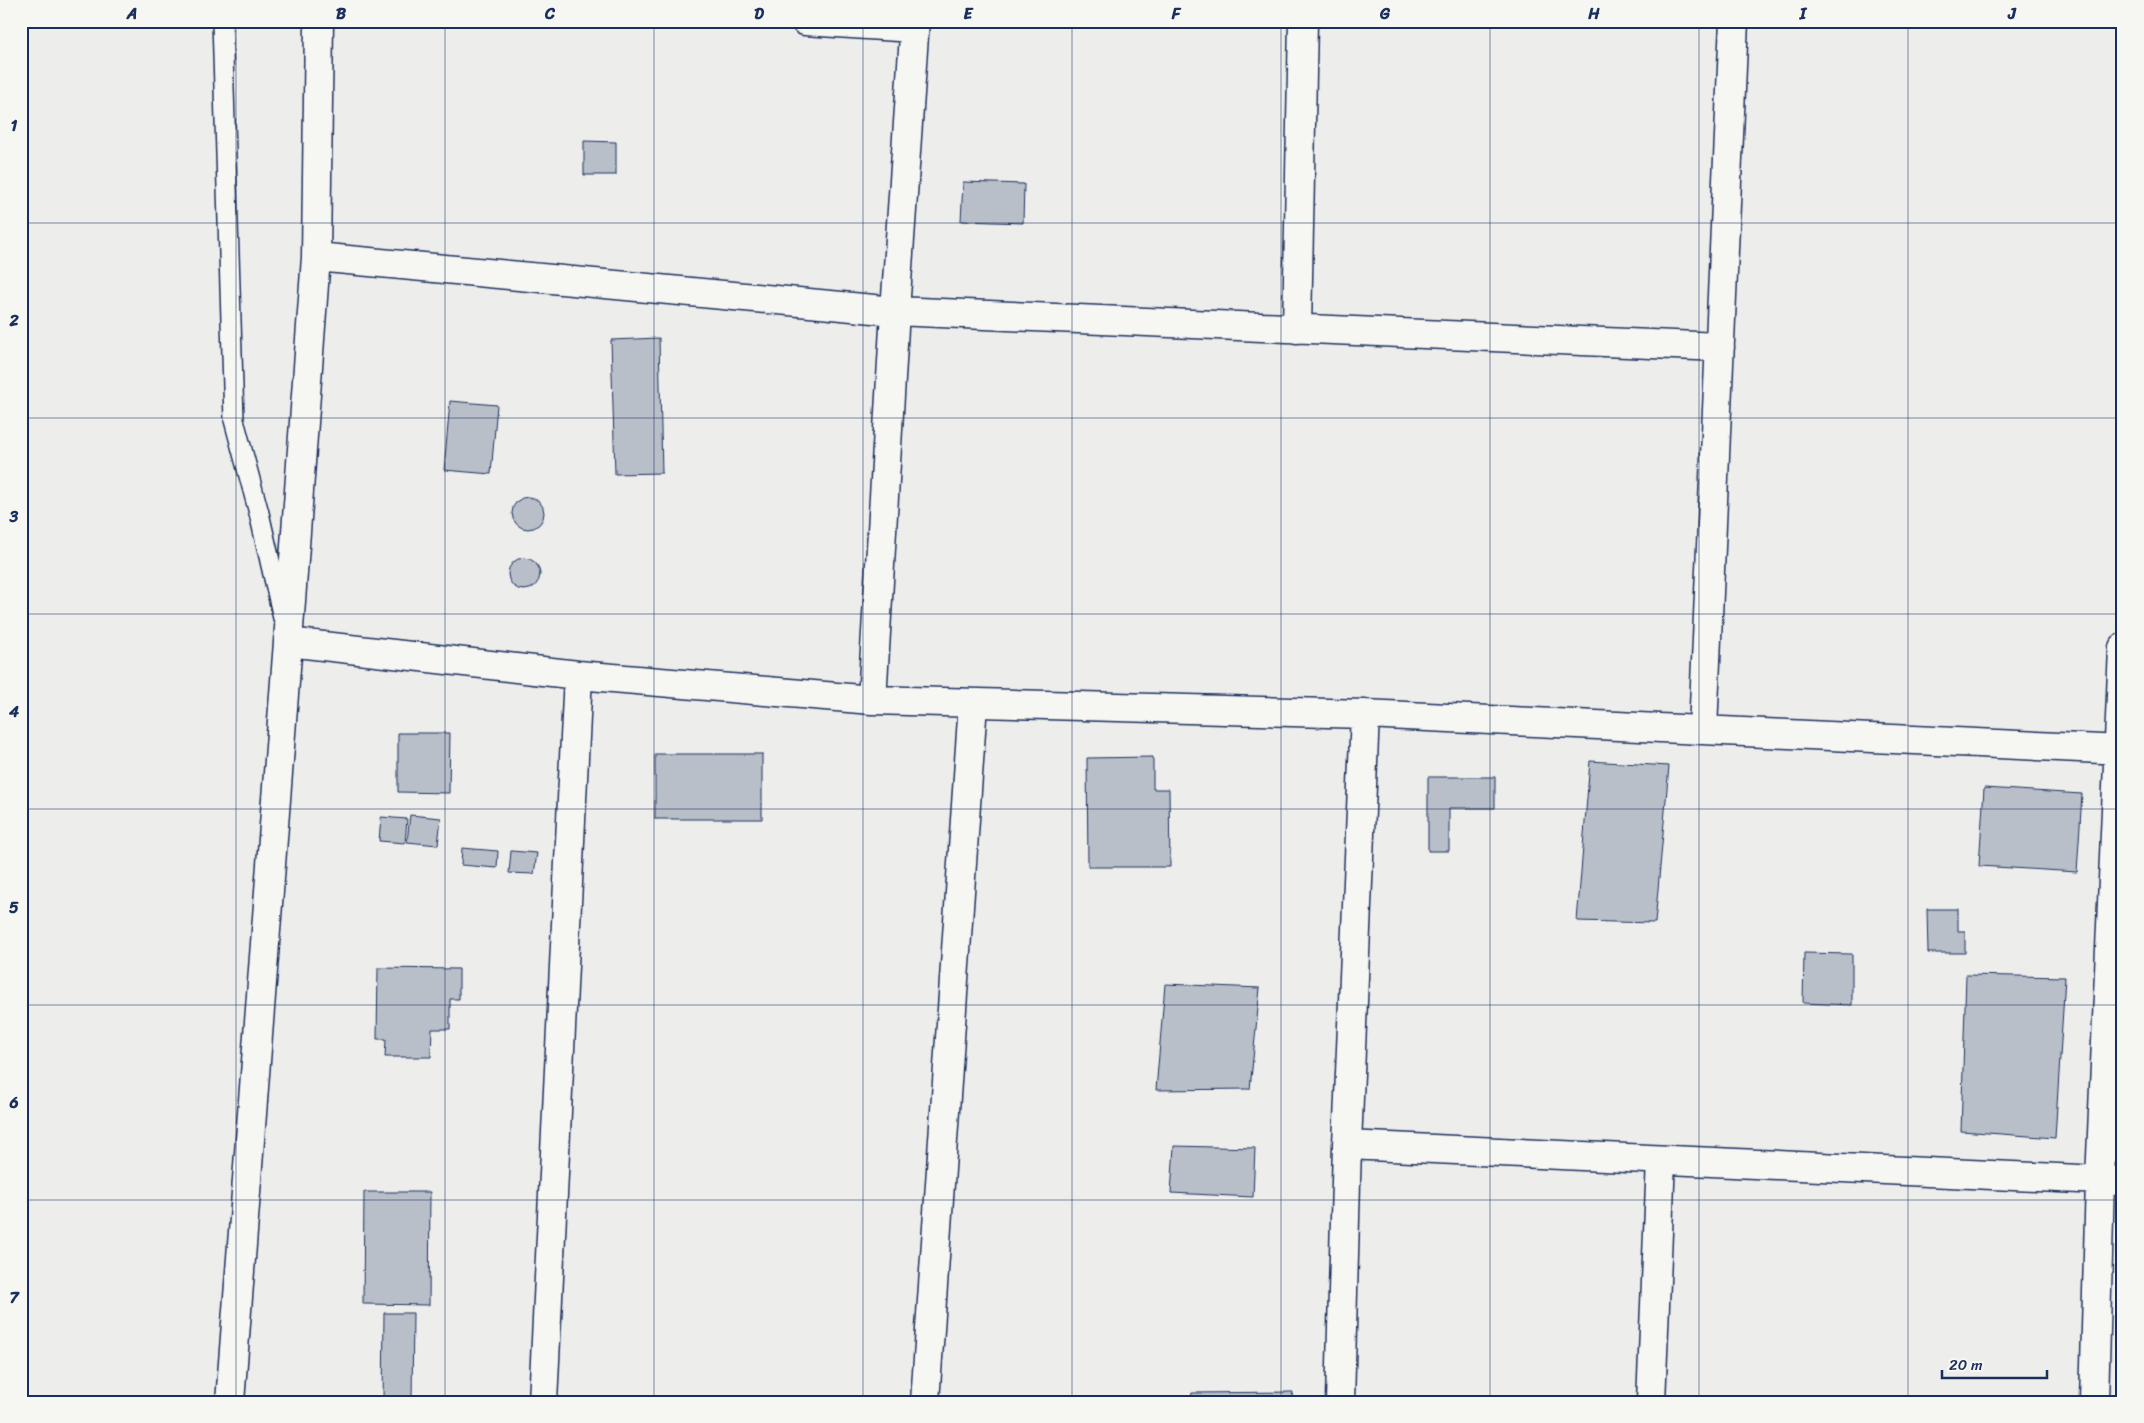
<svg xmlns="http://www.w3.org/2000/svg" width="2144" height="1423" font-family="Sriracha,sans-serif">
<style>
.building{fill:#b9bfc8;stroke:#1b2f5e}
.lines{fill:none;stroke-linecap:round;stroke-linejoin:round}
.lane-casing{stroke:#1b2f5e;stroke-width:22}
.street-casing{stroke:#1b2f5e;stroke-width:31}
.lane{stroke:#f6f6f2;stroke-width:19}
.street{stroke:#f6f6f2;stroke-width:28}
.grid{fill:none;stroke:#1b2f5e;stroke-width:1;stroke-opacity:0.55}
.neatline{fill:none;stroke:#1b2f5e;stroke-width:2}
.grid-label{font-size:16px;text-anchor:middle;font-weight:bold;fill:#1b2f5e}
</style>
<rect width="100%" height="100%" fill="#edeeec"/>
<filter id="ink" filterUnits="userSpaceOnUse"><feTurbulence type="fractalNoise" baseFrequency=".02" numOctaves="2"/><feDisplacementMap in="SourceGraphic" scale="10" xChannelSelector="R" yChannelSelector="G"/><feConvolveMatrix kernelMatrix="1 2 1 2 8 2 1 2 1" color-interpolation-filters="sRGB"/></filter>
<g filter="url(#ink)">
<path class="building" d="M 584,141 L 616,142 L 616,175 L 584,175 Z
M 963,182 L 1024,184 L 1023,223 L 961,221 Z
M 659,338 L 662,473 L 615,474 L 611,340 Z
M 450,401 L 497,405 L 491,474 L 444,470 Z
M512 513a16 16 0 1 1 32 0a16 16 0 1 1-32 0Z
M508 574a16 16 0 1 1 32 0a16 16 0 1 1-32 0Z
M 398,733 L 450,733 L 449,793 L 398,792 Z
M 655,754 L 762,754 L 762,819 L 655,819 Z
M 1153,757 L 1153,789 L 1169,789 L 1170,867 L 1088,867 L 1087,758 Z
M 1590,761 L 1669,766 L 1655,923 L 1577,921 Z
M 1428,777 L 1495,777 L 1495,808 L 1449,808 L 1449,851 L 1428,851 Z
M 1984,788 L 2082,794 L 2077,872 L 1979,866 Z
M 410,815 L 441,818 L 438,845 L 407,842 Z
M 381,817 L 407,819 L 405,843 L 379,841 Z
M 462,848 L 498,851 L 497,868 L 461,865 Z
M 511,851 L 537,853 L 534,874 L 509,873 Z
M 1927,909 L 1958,909 L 1958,931 L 1965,931 L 1965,953 L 1928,953 Z
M 1804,953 L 1852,954 L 1852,1005 L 1803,1003 Z
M 378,968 L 459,969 L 459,999 L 450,999 L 450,1029 L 432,1029 L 431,1057 L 385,1057 L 386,1039 L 377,1039 Z
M 1966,975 L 2065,977 L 2055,1138 L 1961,1131 Z
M 1165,984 L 1260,988 L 1250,1089 L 1156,1090 Z
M 1174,1146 L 1255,1148 L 1253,1197 L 1171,1193 Z
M 364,1192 L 430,1192 L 429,1305 L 363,1304 Z
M 384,1313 L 413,1313 L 412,1402 L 383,1402 Z
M 1293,1392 L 1291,1402 L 1190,1402 L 1192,1393 Z"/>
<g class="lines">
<defs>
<path id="lane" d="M 222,21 L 234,420 L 259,513 L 283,618"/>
<path id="street" d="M 805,21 L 914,28
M 316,257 L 895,311 L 1720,347
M 1297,329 L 1303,21
M 288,642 L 578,675 L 872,700 L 1365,714 L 2123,750
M 872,700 L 895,311 L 915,21
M 1703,730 L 1734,21
M 1347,1145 L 2123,1181
M 230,1402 L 288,642 L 316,257 L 319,21
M 543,1402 L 578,675
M 925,1402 L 973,703
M 1340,1402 L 1347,1145 L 1365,714
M 1651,1402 L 1661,1160
M 2094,1402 L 2100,1180 L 2123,648"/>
</defs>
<use href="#lane" class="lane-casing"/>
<use href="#street" class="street-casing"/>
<use href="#lane" class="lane"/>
<use href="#street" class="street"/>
</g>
</g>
<path class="grid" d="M 236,21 L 236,1402M 445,21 L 445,1402M 654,21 L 654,1402M 863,21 L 863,1402M 1072,21 L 1072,1402M 1281,21 L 1281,1402M 1490,21 L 1490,1402M 1699,21 L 1699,1402M 1908,21 L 1908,1402M 21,223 L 2123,223M 21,418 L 2123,418M 21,614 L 2123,614M 21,809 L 2123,809M 21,1005 L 2123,1005M 21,1200 L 2123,1200"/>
<rect width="2144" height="1423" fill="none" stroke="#f6f6f2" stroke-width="55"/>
<path d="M1942 1370v8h105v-8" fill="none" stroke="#1b2f5e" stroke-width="2.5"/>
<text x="1949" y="1370" font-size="15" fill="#1b2f5e" stroke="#f6f6f2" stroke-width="4" paint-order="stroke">20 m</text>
<rect x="28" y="28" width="2088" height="1368" class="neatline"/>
<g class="grid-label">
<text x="132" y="19">A</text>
<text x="341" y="19">B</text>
<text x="550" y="19">C</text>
<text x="759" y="19">D</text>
<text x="968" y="19">E</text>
<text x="1176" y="19">F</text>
<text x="1385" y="19">G</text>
<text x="1594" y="19">H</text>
<text x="1803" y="19">I</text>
<text x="2012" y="19">J</text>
<text x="14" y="131">1</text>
<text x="14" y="326">2</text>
<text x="14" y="522">3</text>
<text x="14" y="717">4</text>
<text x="14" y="913">5</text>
<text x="14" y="1108">6</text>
<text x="14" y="1303">7</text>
</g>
</svg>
